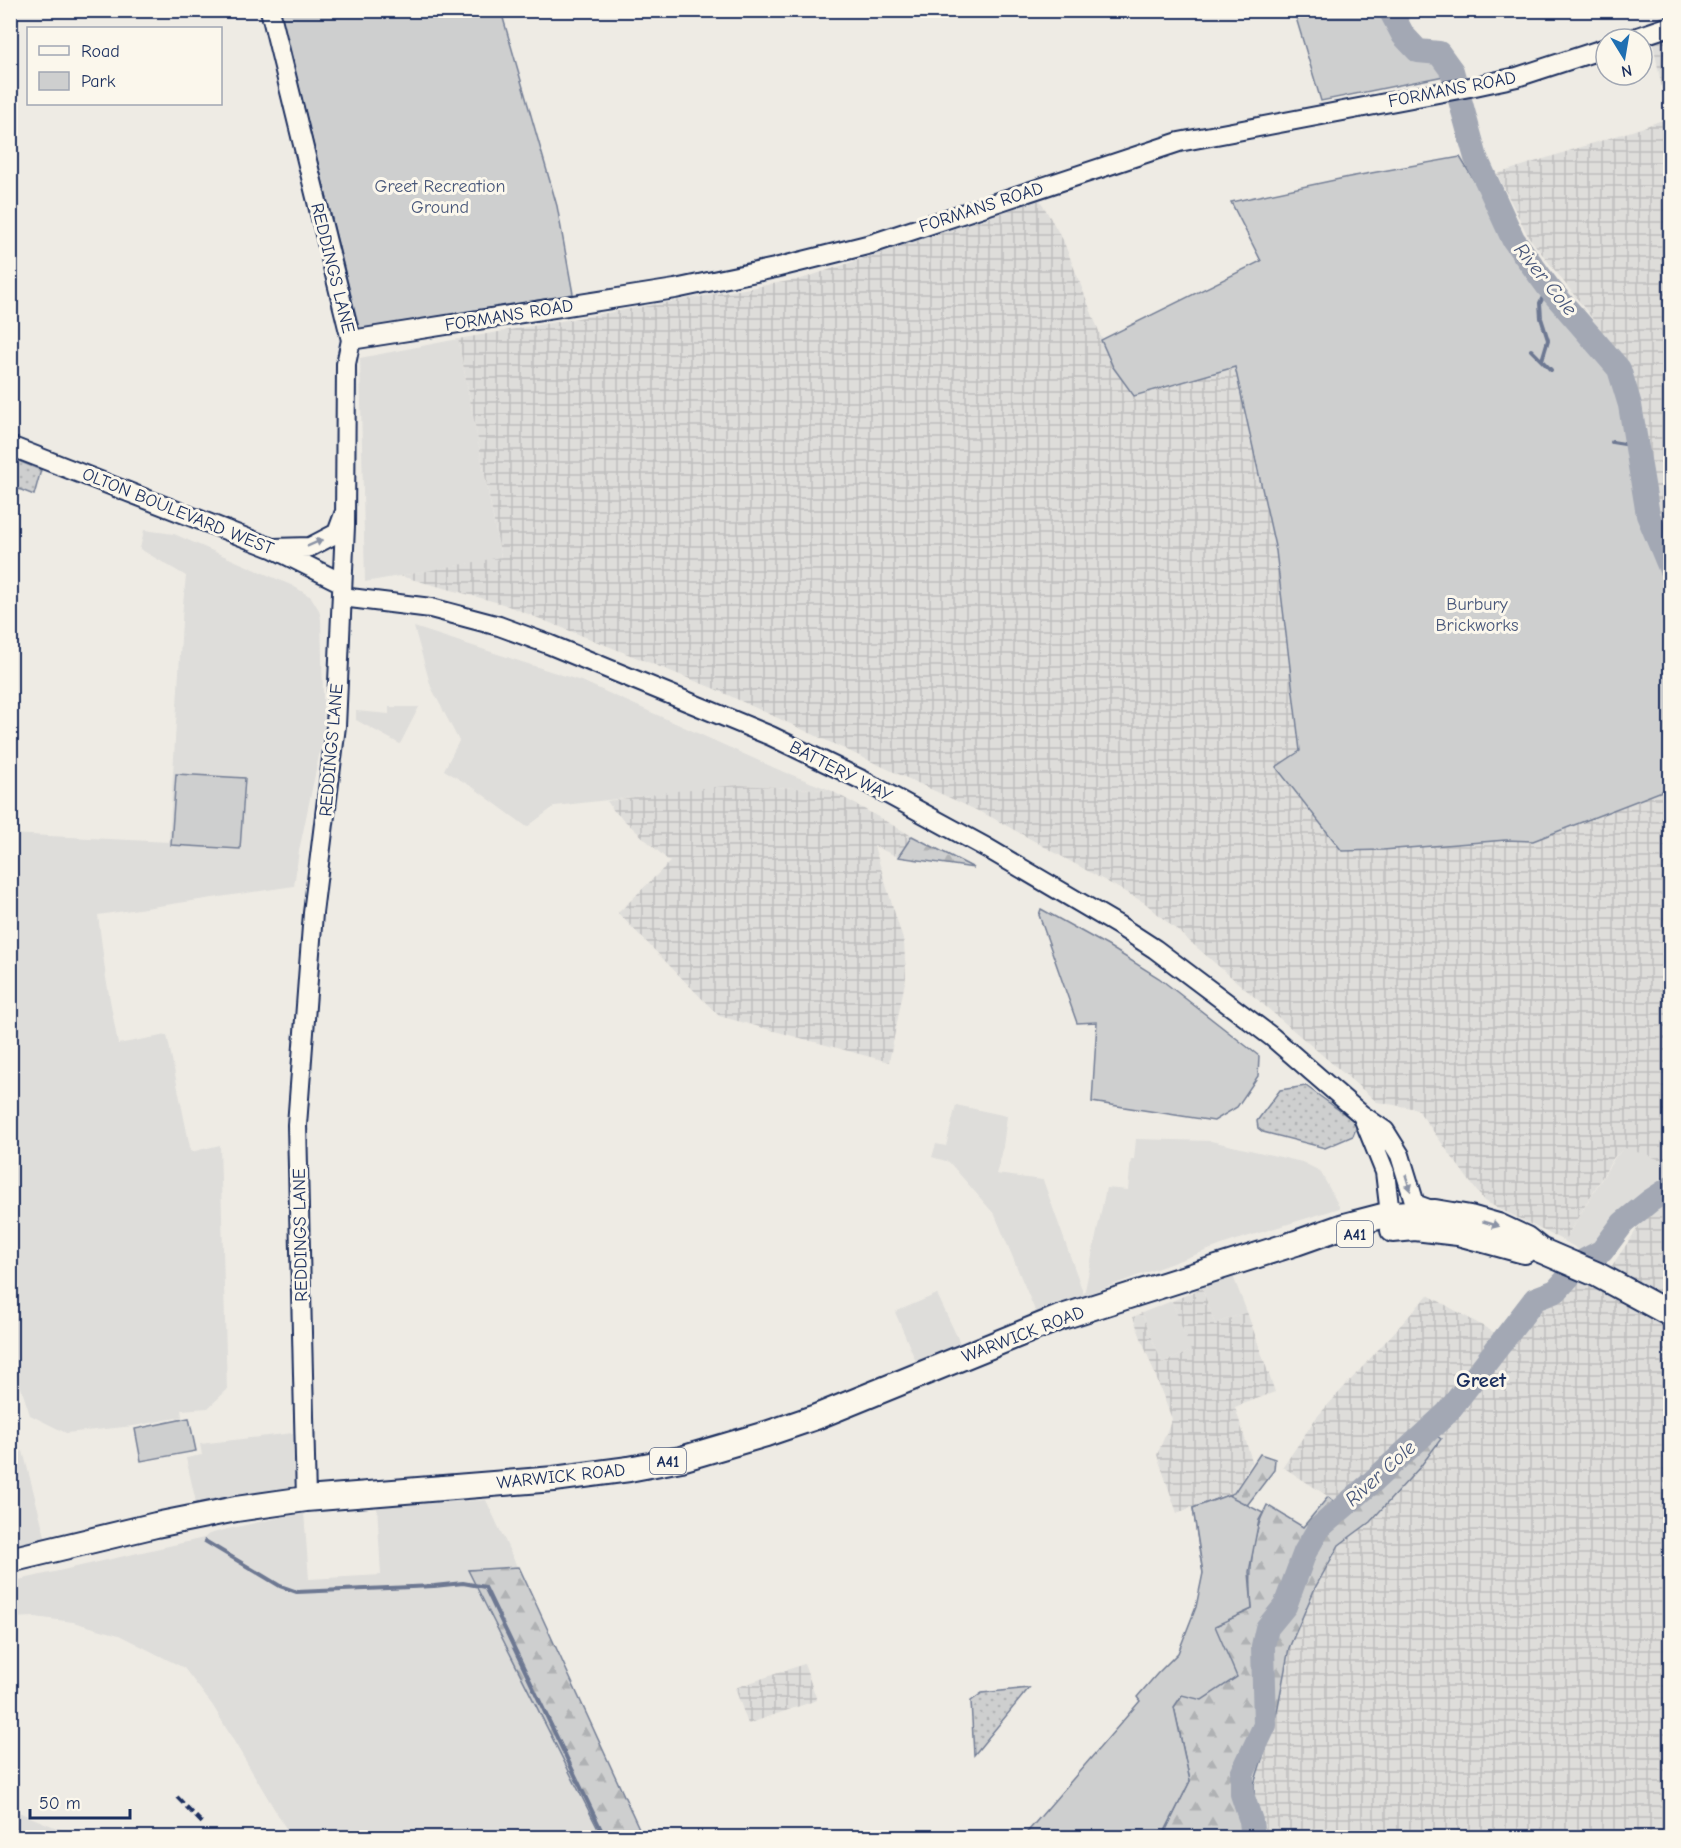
<svg xmlns="http://www.w3.org/2000/svg" width="1681" height="1848" font-family="'Comic Neue',sans-serif">
<style>
.built{fill:#deddda}
.industrial{fill:url(#industrial-grid)}
.grass{fill:url(#grass-dots);stroke:#747f96;stroke-width:1.5}
.forest{fill:url(#forest-firs);stroke:#747f96;stroke-width:1.5}
.park{fill:#cecfcf;stroke:#747f96;stroke-width:1.5}
.lines{fill:none;stroke-linecap:round;stroke-linejoin:round}
.stream{stroke:#6d7892;stroke-width:4}
.river{stroke:#a3a8b4;stroke-width:24}
.secondary-casing{stroke:#1b2f5e;stroke-width:22}
.highway-casing{stroke:#1b2f5e;stroke-width:28}
.secondary{stroke:#fbf7ec;stroke-width:18}
.highway{stroke:#fbf7ec;stroke-width:24}
.rail{stroke:#1b2f5e;stroke-width:4;stroke-dasharray:9 4.5;stroke-linecap:butt}
.oneway{fill:#8b93a5}
.labels{text-anchor:middle;stroke-width:6;stroke-linejoin:round;paint-order:stroke}
.shield{fill:#fbf7ec;stroke:#5e6b89;stroke-width:1.5}
.shield-label{font-size:16px;font-weight:bold;fill:#1b2f5e}
.street-label{font-size:18px;fill:#1b2f5e;stroke:#fbf7ec}
.park-label{font-size:18px;fill:#48577a;stroke:#fbf7ec}
.water-label{font-size:20px;font-style:italic;fill:#445378;stroke:#fbf7ec}
.quarter-label{font-size:21px;font-weight:bold;fill:#1b2f5e;stroke:#fbf7ec}
</style>
<defs>
<pattern id="industrial-grid" width="8" height="8" patternUnits="userSpaceOnUse" patternTransform="scale(1.5)"><rect width="8" height="8" fill="#deddda"/><path d="M0 4h8M4 0v8" fill="none" stroke="#bebebe"/></pattern>
<pattern id="grass-dots" width="8" height="8" patternUnits="userSpaceOnUse" patternTransform="scale(1.5)"><rect width="8" height="8" fill="#cecfcf"/><path d="M2 2h.1M6 6h.1" fill="none" stroke="#b0b2b4" stroke-width="1.8" stroke-linecap="round"/></pattern>
<pattern id="forest-firs" width="22" height="20" patternUnits="userSpaceOnUse" patternTransform="scale(1.5)"><rect width="22" height="20" fill="#cecfcf"/><path d="M5 1l3.5 6h-7zM16 11l3.5 6h-7z" fill="#b0b2b4"/></pattern>
</defs>
<rect width="100%" height="100%" fill="#eeebe4"/>
<filter id="ink" filterUnits="userSpaceOnUse"><feTurbulence type="fractalNoise" baseFrequency=".0167" numOctaves="2"/><feDisplacementMap in="SourceGraphic" scale="12" xChannelSelector="R" yChannelSelector="G"/><feConvolveMatrix kernelMatrix="1 2 1 2 8 2 1 2 1" color-interpolation-filters="sRGB"/></filter>
<g filter="url(#ink)">
<path class="built" d="M 458,339 L 501,558 L 365,582 L 360,358 Z
M 144,530 L 174,534 L 293,586 L 311,597 L 319,610 L 321,619 L 324,732 L 299,851 L 294,886 L 98,915 L 106,978 L 118,1044 L 167,1035 L 191,1152 L 220,1145 L 227,1390 L 208,1408 L 181,1410 L 182,1417 L 134,1426 L 66,1433 L 30,1415 L 11,1357 L 10,834 L 169,842 L 183,604 L 186,576 L 140,549 Z
M 414,627 L 584,682 L 777,769 L 830,790 L 740,785 L 555,806 L 527,827 L 474,788 L 444,770 L 459,741 L 431,687 Z
M 389,707 L 419,707 L 400,744 L 356,720 L 356,711 L 389,714 Z
M 956,1105 L 1007,1116 L 1002,1154 L 996,1174 L 1043,1180 L 1084,1295 L 1106,1188 L 1128,1190 L 1131,1159 L 1134,1159 L 1136,1139 L 1211,1141 L 1302,1162 L 1320,1171 L 1340,1208 L 1230,1242 L 1036,1313 L 995,1215 L 949,1162 L 932,1157 L 936,1144 L 946,1146 Z
M 1625,1147 L 1670,1163 L 1670,1178 L 1637,1202 L 1585,1253 L 1564,1241 L 1615,1157 Z
M 1233,1276 L 1247,1312 L 1215,1324 L 1202,1288 Z
M 937,1294 L 961,1345 L 917,1364 L 895,1312 Z
M 1172,1301 L 1192,1351 L 1162,1363 L 1142,1313 Z
M 293,1433 L 294,1482 L 292,1490 L 197,1507 L 186,1458 L 202,1455 L 200,1444 Z
M 23,1451 L 46,1540 L 11,1546 L 10,1455 Z
M 486,1500 L 643,1837 L 291,1837 L 213,1706 L 184,1668 L 119,1635 L 73,1622 L 35,1617 L 11,1618 L 10,1582 L 204,1538 L 209,1534 L 228,1529 L 304,1512 L 309,1579 L 381,1575 L 377,1505 Z
M 11,1809 L 69,1833 L 75,1837 L 11,1837 Z"/>
<path class="industrial" d="M 1670,33 L 1670,547 L 1661,526 L 1641,399 L 1592,318 L 1528,236 L 1497,174 L 1638,129 L 1668,118 L 1652,38 Z
M 1040,200 L 1063,240 L 1113,367 L 1235,366 L 1276,551 L 1300,751 L 1276,767 L 1342,851 L 1383,850 L 1506,840 L 1533,841 L 1670,788 L 1670,1163 L 1625,1148 L 1614,1157 L 1564,1241 L 1484,1201 L 1417,1109 L 1377,1102 L 1145,903 L 991,817 L 715,689 L 503,604 L 400,576 L 501,557 L 458,339 L 801,279 Z
M 740,785 L 830,790 L 912,836 L 898,857 L 874,846 L 904,943 L 906,977 L 889,1062 L 719,1016 L 618,913 L 670,862 L 614,811 L 607,801 L 691,789 Z
M 1670,1198 L 1670,1298 L 1611,1267 L 1650,1210 Z
M 1578,1280 L 1670,1328 L 1670,1837 L 1259,1837 L 1254,1811 L 1254,1784 L 1277,1712 L 1289,1648 L 1315,1588 L 1339,1545 L 1343,1506 L 1283,1467 L 1316,1418 L 1428,1295 L 1509,1341 L 1554,1296 Z
M 1202,1288 L 1215,1324 L 1247,1312 L 1275,1392 L 1235,1407 L 1252,1461 L 1234,1493 L 1177,1513 L 1157,1455 L 1172,1419 L 1133,1317 L 1142,1313 L 1162,1363 L 1191,1351 L 1172,1301 Z
M 804,1664 L 817,1700 L 748,1724 L 735,1688 Z"/>
<path class="grass" d="M 11,458 L 41,470 L 34,495 L 11,486 Z
M 1306,1086 L 1354,1121 L 1357,1126 L 1353,1136 L 1325,1148 L 1263,1132 L 1258,1128 L 1257,1121 L 1280,1090 Z
M 1029,1688 L 974,1755 L 971,1701 L 982,1693 Z"/>
<path class="forest" d="M 912,836 L 974,868 L 898,857 Z
M 1431,1432 L 1441,1439 L 1420,1467 L 1370,1522 L 1339,1545 L 1315,1588 L 1289,1648 L 1277,1712 L 1254,1784 L 1254,1811 L 1259,1837 L 1162,1838 L 1190,1781 L 1174,1707 L 1182,1695 L 1215,1626 L 1252,1609 C 1249,1573 1250,1538 1267,1505 L 1303,1527 L 1328,1497 L 1344,1509 L 1353,1505 Z
M 1260,1454 L 1275,1459 L 1274,1470 L 1235,1521 L 1203,1573 L 1193,1508 L 1234,1493 Z
M 519,1567 L 643,1837 L 602,1837 L 468,1570 Z"/>
<path class="park" d="M 280,11 L 501,11 L 557,206 L 573,294 L 360,332 Z
M 1294,11 L 1390,11 L 1403,35 L 1418,50 L 1439,53 L 1452,71 L 1444,76 L 1321,101 Z
M 1460,157 L 1511,242 L 1532,272 L 1617,370 L 1626,403 L 1646,516 L 1670,576 L 1670,788 L 1533,841 L 1506,840 L 1383,850 L 1342,851 L 1276,767 L 1300,751 L 1276,551 L 1235,367 L 1134,396 L 1113,367 L 1101,340 L 1261,261 L 1231,202 L 1349,177 Z
M 176,774 L 245,778 L 240,849 L 171,845 Z
M 1041,909 L 1108,946 L 1159,978 L 1259,1056 L 1258,1076 L 1237,1107 L 1214,1121 L 1092,1102 L 1097,1022 L 1077,1023 L 1039,915 Z
M 189,1418 L 196,1451 L 141,1461 L 135,1429 Z
M 1228,1495 L 1263,1513 L 1259,1520 L 1249,1572 L 1252,1609 L 1215,1626 L 1237,1677 L 1202,1700 L 1182,1695 L 1174,1707 L 1190,1781 L 1162,1837 L 1023,1837 L 1140,1701 L 1137,1697 L 1157,1674 L 1178,1653 L 1196,1607 L 1203,1573 L 1193,1508 Z"/>
<g class="lines">
<path class="stream" d="M 1531,350 L 1551,370
M 1542,360 L 1548,340 L 1541,318 L 1540,303 L 1548,287
M 1612,442 L 1637,446
M 205,1541 L 280,1586 L 297,1592 L 434,1586 L 463,1583 L 485,1587 L 605,1838"/>
<path class="river" d="M 1390,10 L 1403,35 L 1418,51 L 1439,53 L 1452,71 L 1476,158 L 1513,239 L 1548,287 L 1619,369 L 1630,405 L 1648,515 L 1670,568
M 1253,1838 L 1251,1821 L 1242,1794 L 1242,1774 L 1265,1725 L 1263,1646 L 1267,1628 L 1285,1606 L 1305,1552 L 1319,1528 L 1369,1485 L 1447,1413 L 1535,1299 L 1556,1291 L 1583,1261 L 1602,1251 L 1623,1223 L 1650,1201 L 1670,1188"/>
<defs>
<path id="secondary" d="M 270,10 L 351,340 L 346,364 L 345,526 L 336,726 L 313,913 L 297,1125 L 306,1499
M 1632,39 L 1670,26
M 351,340 L 675,289 L 775,268 L 871,244 L 1179,142 L 1475,86 L 1517,77 L 1606,48
M 10,446 L 272,548 L 342,583
M 273,548 L 310,547 L 337,533 L 344,514
M 342,597 L 431,608 L 499,626 L 548,644 L 771,736 L 862,780 L 987,848 L 1118,925 L 1155,949 L 1272,1037 L 1362,1115 L 1385,1131 L 1400,1155 L 1415,1204 L 1434,1211
M 1362,1115 L 1385,1172 L 1390,1214 L 1399,1223"/>
<path id="highway" d="M 1393,1230 L 1415,1228 L 1458,1233 L 1524,1251
M 10,1560 L 156,1525 L 236,1509 L 306,1499 L 554,1479 L 629,1469 L 681,1459 L 766,1434 L 816,1417 L 1059,1318 L 1296,1243 L 1344,1226 L 1390,1214 L 1435,1212 L 1470,1218 L 1498,1226 L 1526,1239 L 1540,1250 L 1596,1274 L 1670,1314"/>
</defs>
<use href="#secondary" class="secondary-casing"/>
<use href="#highway" class="highway-casing"/>
<use href="#secondary" class="secondary"/>
<use href="#highway" class="highway"/>
<path class="rail" d="M 177,1797 L 204,1825"/>
</g>
<defs><path id="oneway-solid" d="M-6-.8H1V-3.2L6.5 0L1 3.2V.8H-6Z" transform="scale(1.5)"/></defs>
<g class="oneway">
<use href="#oneway-solid" transform="translate(315 543) rotate(-24)"/>
<use href="#oneway-solid" transform="translate(1408 1183) rotate(73)"/>
<use href="#oneway-solid" transform="translate(1491 1224) rotate(17)"/>
</g>
</g>
<g class="labels">
<g class="shield">
<rect x="1337" y="1221" width="36" height="26" rx="4.5"/>
<rect x="650" y="1448" width="36" height="26" rx="4.5"/>
</g>
<g class="shield-label">
<text x="1355" y="1240">A41</text>
<text x="668" y="1467">A41</text>
</g>
<g class="street-label">
<text transform="translate(1452 89) rotate(-11)" y="6">FORMANS ROAD</text>
<text transform="translate(981 207) rotate(-18)" y="6">FORMANS ROAD</text>
<text transform="translate(333 268) rotate(76)" y="6">REDDINGS LANE</text>
<text transform="translate(509 315) rotate(-9)" y="6">FORMANS ROAD</text>
<text transform="translate(178 511) rotate(22)" y="6">OLTON BOULEVARD WEST</text>
<text transform="translate(331 750) rotate(-85)" y="6">REDDINGS LANE</text>
<text transform="translate(841 771) rotate(27)" y="6">BATTERY WAY</text>
<text transform="translate(300 1235) rotate(-91)" y="6">REDDINGS LANE</text>
<text transform="translate(1023 1334) rotate(-21)" y="6">WARWICK ROAD</text>
<text transform="translate(561 1476) rotate(-6)" y="6">WARWICK ROAD</text>
</g>
<g class="park-label">
<text x="440" y="192">Greet Recreation<tspan x="440" dy="21">Ground</tspan></text>
<text x="1477" y="610">Burbury<tspan x="1477" dy="21">Brickworks</tspan></text>
</g>
<g class="water-label">
<text transform="translate(1546 279) rotate(51)" y="7">River Cole</text>
<text transform="translate(1380 1473) rotate(-42)" y="7">River Cole</text>
</g>
<g class="quarter-label">
<text x="1481" y="1387">Greet</text>
</g>
</g>
<rect width="1681" height="1848" fill="none" stroke="#fbf7ec" stroke-width="36"/>
<rect x="18" y="18" width="1645" height="1812" fill="none" stroke="#1b2f5e" stroke-width="2" filter="url(#ink)"/>
<rect x="27" y="27" width="195" height="78" fill="#fbf7ec" stroke="#a1a7b3" stroke-width="1.5"/>
<rect x="39" y="46" width="30" height="9" fill="#fbf7ec" stroke="#a1a7b3" stroke-width="1.5"/>
<text x="81" y="57" font-size="18" fill="#1b2f5e">Road</text>
<rect x="39" y="72" width="30" height="18" fill="#cecfcf" stroke="#a1a7b3" stroke-width="1.5"/>
<text x="81" y="87" font-size="18" fill="#1b2f5e">Park</text>
<g transform="translate(1624 57) rotate(169)"><circle r="28" fill="#fbf7ec" stroke="#a1a7b3" stroke-width="1.5"/>
<path d="M0-4.5L10 22L0 15L-10 22Z" fill="#1f6fb2"/>
<text y="-9" font-size="16" font-weight="bold" text-anchor="middle" fill="#1b2f5e">N</text>
</g>
<path d="M30 1809v9h100v-9" fill="none" stroke="#1b2f5e" stroke-width="3"/>
<text x="39" y="1809" font-size="18" fill="#1b2f5e" stroke="#fbf7ec" stroke-width="4.5" paint-order="stroke">50 m</text>
</svg>
